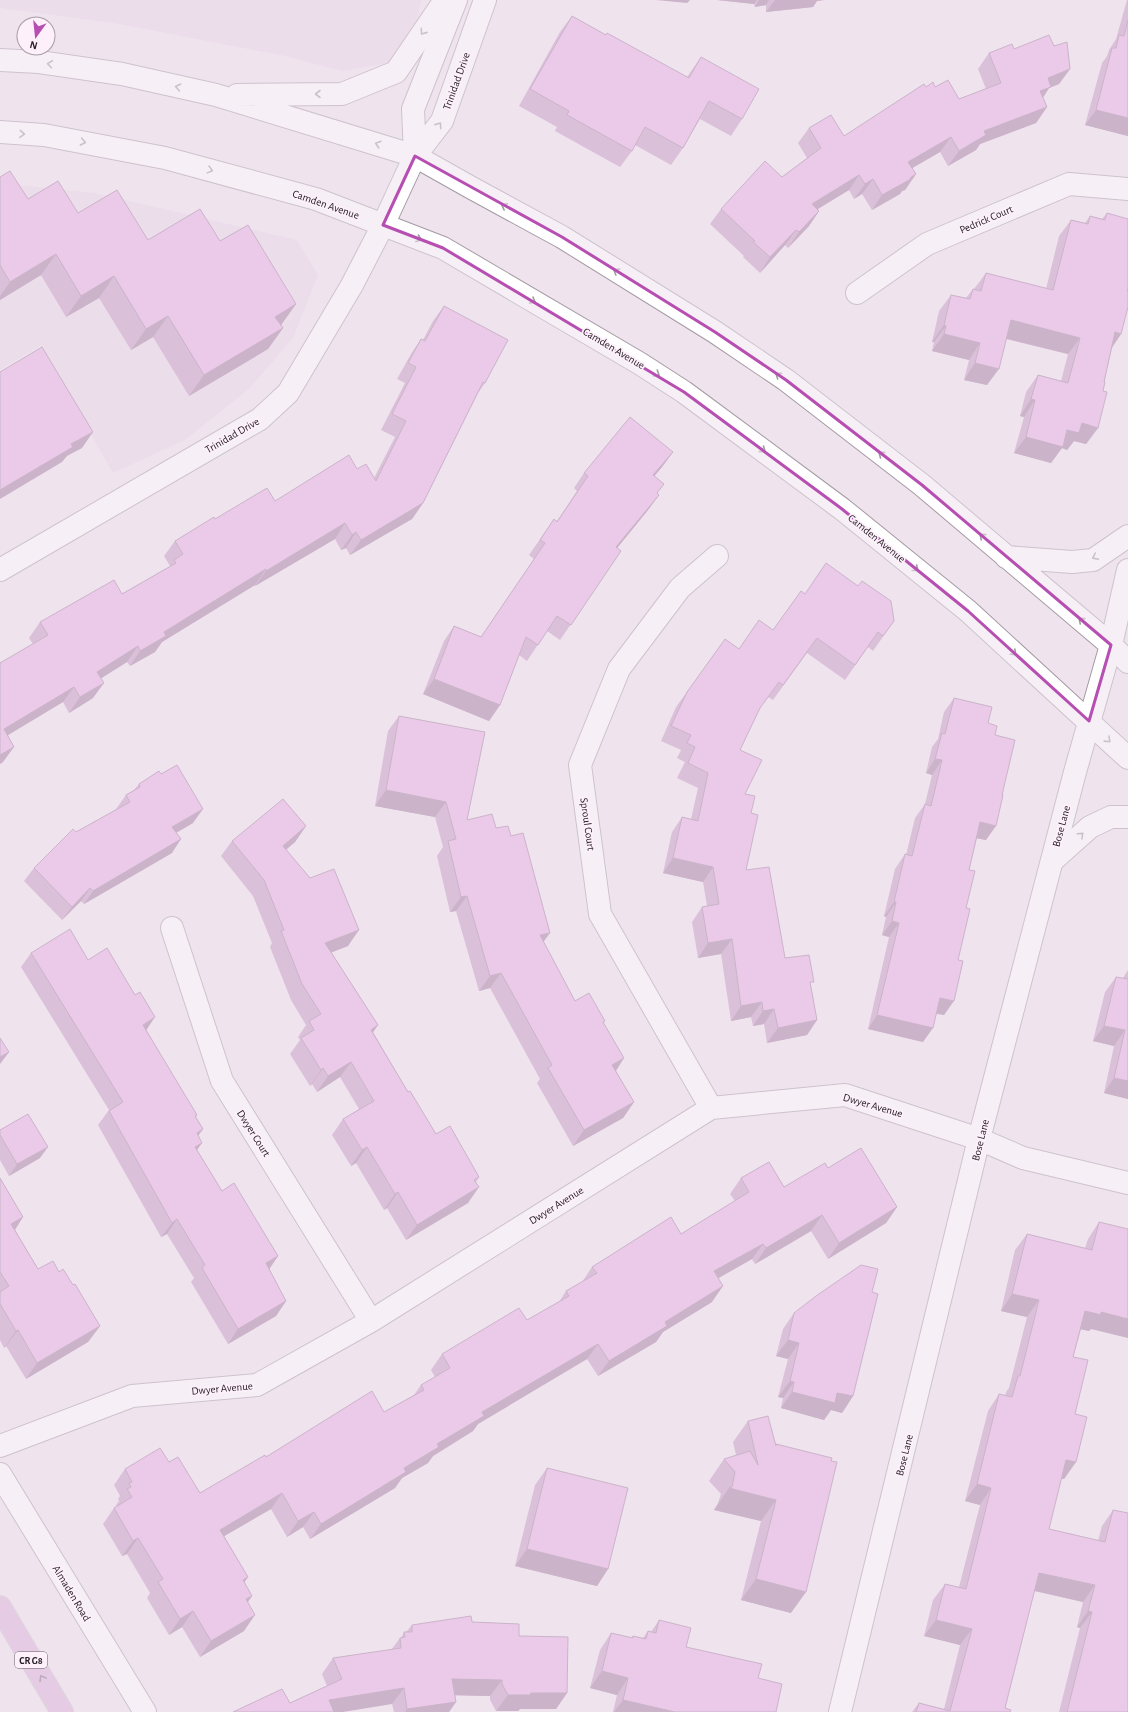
<svg xmlns="http://www.w3.org/2000/svg" width="1128" height="1712" font-family="'Alegreya Sans',sans-serif">
<style>
.built{fill:#e8d5e5}
.lines{fill:none;stroke-linecap:round;stroke-linejoin:round}
.minor-casing{stroke:#a59aa4;stroke-width:24}
.secondary-casing{stroke:#a59aa4;stroke-width:24}
.primary-casing{stroke:#c7c5c6;stroke-width:24}
.minor{stroke:#fff;stroke-width:22}
.secondary{stroke:#fff;stroke-width:22}
.primary{stroke:#dab0d7;stroke-width:22}
.wall{fill:#c494c0}
.shaded-wall{fill:#a0789c}
.building{fill:#e4acdf;stroke:#a0789c}
.oneway{stroke:#9d9b9d}
.oneway2{stroke:#80687e}
.marked{fill:none;stroke:#b74fb2;stroke-width:3;stroke-linejoin:round}
.labels{text-anchor:middle;stroke-width:3.5;stroke-linejoin:round;paint-order:stroke}
.shield{fill:#fdf0fb;stroke:#665f65;stroke-width:1}
.shield-label{font-size:10px;font-weight:bold;fill:#262125}
.street-label{font-size:11px;fill:#262125;stroke:#fdf0fb}
</style>
<rect width="100%" height="100%" fill="#efe3ee"/>
<path class="built" d="M 0,0 L 421,0 L 417,22 L 389,63 L 342,71 L 285,56 L 114,23 L 0,8 Z
M 0,183 L 95,193 L 297,240 L 318,275 L 293,338 L 249,389 L 185,440 L 113,473 L 40,346 L 0,370 Z"/>
<g class="lines">
<defs>
<path id="minor" d="M 415,156 L 442,121 L 485,0
M 415,156 L 413,109 L 456,0
M 857,293 L 927,244 L 1069,184 L 1128,189
M 0,570 L 260,419 L 288,393 L 352,285 L 383,225
M 172,928 L 222,1081 L 371,1321
M 711,1108 L 600,914 L 580,765 L 619,669 L 680,588 L 717,556
M 0,1446 L 132,1396 L 257,1385 L 371,1321 L 711,1108 L 845,1095 L 979,1139 L 1023,1158 L 1128,1183
M 0,1474 L 145,1712
M 840,1712 L 979,1139 L 1075,772 L 1111,645 L 1128,570"/>
<path id="secondary" d="M 0,60 L 39,62 L 122,74 L 216,95 L 415,156 L 470,187 L 562,237 L 715,332 L 786,380 L 922,485 L 1111,645 L 1128,662
M 237,95 L 342,94 L 396,72 L 445,0
M 0,132 L 44,135 L 165,158 L 316,199 L 443,248 L 639,363 L 684,392 L 842,509 L 968,611 L 1128,758
M 383,225 L 415,156
M 1006,557 L 1072,562 L 1093,560 L 1128,536
M 1052,861 L 1090,827 L 1111,817 L 1128,817"/>
<path id="primary" d="M 0,1607 L 62,1712"/>
</defs>
<use href="#minor" class="minor-casing"/>
<use href="#secondary" class="secondary-casing"/>
<use href="#primary" class="primary-casing"/>
<use href="#minor" class="minor"/>
<use href="#secondary" class="secondary"/>
<use href="#primary" class="primary"/>
</g>
<path class="wall" d="M 717,0 L 824,0 L 817,1 L 813,7 L 766,12 L 766,5 L 755,7 L 754,4 Z
M 1127,0 L 1128,0 L 1128,136 L 1085,125 L 1102,63 L 1107,56 L 1109,50 L 1116,39 Z
M 572,16 L 606,35 L 687,77 L 701,57 L 742,119 L 731,136 L 700,119 L 683,148 L 671,165 L 635,145 L 632,151 L 620,167 L 555,131 L 557,127 L 519,106 L 560,32 Z
M 1054,46 L 1070,69 L 1059,84 L 1049,88 L 1043,98 L 1047,107 L 1036,123 L 980,144 L 976,150 L 948,166 L 940,152 L 912,168 L 916,174 L 905,190 L 902,191 L 900,194 L 872,210 L 862,194 L 854,199 L 849,190 L 818,209 L 819,211 L 809,226 L 788,248 L 785,245 L 760,273 L 743,257 L 744,256 L 710,224 L 721,209 L 782,177 L 807,158 L 798,143 L 809,128 L 844,136 L 926,87 L 935,87 L 959,99 L 986,89 L 978,69 L 989,53 L 1014,49 Z
M 0,177 L 28,199 L 78,213 L 148,240 L 220,241 L 296,304 L 281,325 L 283,328 L 268,349 L 189,396 L 153,337 L 131,350 L 99,298 L 66,317 L 41,275 L 0,300 Z
M 1107,213 L 1127,291 L 1121,334 L 1112,348 L 1104,382 L 1098,428 L 1086,444 L 1074,441 L 1067,450 L 1062,448 L 1051,463 L 1014,453 L 1024,417 L 1020,416 L 1026,392 L 1038,375 L 1061,381 L 1068,354 L 1006,339 L 987,385 L 964,380 L 969,360 L 932,351 L 934,342 L 932,342 L 939,311 L 951,295 L 966,298 L 973,289 L 974,289 L 986,273 L 1046,289 L 1059,236 L 1071,220 L 1085,223 L 1090,216 L 1102,219 Z
M 444,306 L 485,383 L 478,393 L 423,503 L 412,519 L 350,555 L 346,548 L 341,550 L 335,539 L 255,586 L 255,585 L 162,642 L 155,652 L 130,666 L 127,662 L 101,678 L 93,698 L 69,713 L 63,702 L 7,735 L 3,762 L 0,764 L 0,663 L 33,644 L 29,638 L 40,622 L 122,594 L 169,567 L 170,566 L 164,556 L 175,541 L 215,519 L 275,501 L 357,469 L 374,478 L 395,437 L 381,430 L 405,383 L 397,379 L 411,354 L 421,339 L 423,340 L 433,321 Z
M 673,452 L 662,467 L 654,476 L 658,494 L 659,495 L 648,510 L 617,548 L 621,551 L 560,640 L 547,631 L 527,661 L 519,655 L 500,705 L 489,721 L 423,694 L 444,641 L 454,626 L 481,637 L 534,559 L 529,555 L 554,519 L 557,521 L 577,491 L 574,488 L 584,473 Z
M 805,594 L 894,621 L 873,651 L 868,647 L 845,680 L 807,653 L 773,700 L 768,697 L 759,709 L 740,750 L 745,794 L 751,813 L 746,870 L 785,958 L 811,986 L 817,1020 L 807,1035 L 767,1043 L 764,1024 L 753,1026 L 751,1017 L 731,1021 L 721,954 L 698,958 L 692,922 L 702,907 L 707,906 L 703,882 L 663,873 L 672,832 L 682,817 L 691,819 L 698,788 L 677,778 L 685,762 L 677,758 L 681,750 L 661,741 L 676,707 L 687,692 L 739,649 L 773,630 Z
M 954,698 L 988,723 L 995,735 L 986,840 L 977,838 L 969,870 L 966,908 L 944,1015 L 936,1014 L 923,1042 L 868,1029 L 889,937 L 882,935 L 886,917 L 884,916 L 895,869 L 905,854 L 906,855 L 915,818 L 925,804 L 932,775 L 926,773 L 932,747 L 938,739 L 944,712 Z
M 399,716 L 467,820 L 496,828 L 543,942 L 575,1001 L 604,1023 L 616,1071 L 634,1102 L 623,1118 L 573,1146 L 537,1083 L 540,1079 L 490,988 L 479,991 L 456,911 L 450,912 L 437,856 L 443,847 L 435,817 L 375,806 L 388,731 Z
M 139,784 L 193,823 L 176,833 L 172,853 L 84,904 L 81,901 L 62,920 L 24,881 L 34,868 L 76,832 L 117,809 L 116,809 L 126,795 L 134,790 Z
M 306,826 L 295,842 L 286,850 L 348,946 L 331,952 L 378,1025 L 373,1032 L 408,1092 L 436,1134 L 479,1177 L 476,1182 L 468,1203 L 406,1240 L 387,1208 L 384,1210 L 356,1163 L 351,1166 L 332,1135 L 343,1119 L 359,1109 L 340,1077 L 317,1092 L 312,1084 L 310,1086 L 290,1054 L 300,1040 L 298,1037 L 306,1025 L 291,1000 L 270,947 L 272,943 L 253,896 L 221,856 L 232,841 Z
M 31,953 L 88,960 L 146,1030 L 203,1129 L 198,1136 L 197,1150 L 222,1191 L 278,1256 L 269,1269 L 286,1301 L 276,1316 L 228,1344 L 191,1282 L 194,1278 L 167,1234 L 161,1237 L 98,1125 L 109,1110 L 21,967 Z
M 1128,970 L 1128,1099 L 1104,1093 L 1114,1046 L 1093,1041 L 1105,992 L 1116,977 L 1123,978 Z
M 0,1130 L 40,1158 L 9,1176 L 0,1160 Z
M 828,1168 L 897,1207 L 886,1223 L 828,1259 L 811,1231 L 755,1264 L 752,1259 L 718,1278 L 712,1302 L 663,1332 L 656,1342 L 598,1376 L 587,1359 L 478,1424 L 473,1431 L 433,1456 L 428,1463 L 402,1478 L 395,1488 L 310,1539 L 303,1527 L 287,1537 L 271,1509 L 224,1536 L 248,1577 L 244,1583 L 252,1596 L 248,1602 L 244,1631 L 200,1657 L 182,1627 L 169,1635 L 147,1598 L 150,1593 L 127,1554 L 122,1556 L 103,1524 L 114,1508 L 117,1506 L 116,1505 L 119,1501 L 118,1499 L 120,1496 L 114,1485 L 125,1469 L 169,1462 L 200,1493 L 266,1457 L 384,1412 L 414,1395 L 421,1385 L 435,1377 L 431,1370 L 442,1354 L 527,1320 L 559,1302 L 566,1291 L 582,1282 L 592,1267 L 681,1234 L 735,1201 L 730,1194 L 741,1178 L 784,1187 Z
M 0,1178 L 23,1217 L 15,1230 L 38,1269 L 59,1272 L 100,1326 L 88,1342 L 26,1379 L 6,1346 L 4,1348 L 0,1340 Z
M 1099,1222 L 1091,1329 L 1089,1331 L 1081,1329 L 1073,1357 L 1076,1462 L 1064,1479 L 1061,1478 L 1049,1529 L 1098,1541 L 1102,1526 L 1113,1510 L 1128,1712 L 1059,1712 L 1080,1628 L 1077,1627 L 1083,1602 L 1034,1591 L 1005,1708 L 1010,1712 L 912,1712 L 919,1703 L 944,1709 L 960,1645 L 924,1636 L 933,1600 L 945,1584 L 959,1587 L 980,1505 L 965,1501 L 988,1411 L 999,1394 L 1005,1396 L 1006,1392 L 1009,1388 L 1027,1317 L 1001,1311 L 1015,1250 L 1027,1234 L 1085,1248 L 1088,1239 Z
M 872,1292 L 853,1396 L 842,1413 L 831,1410 L 824,1420 L 781,1408 L 783,1398 L 778,1397 L 788,1359 L 776,1356 L 783,1329 L 794,1313 Z
M 768,1416 L 791,1613 L 741,1600 L 761,1521 L 714,1510 L 718,1503 L 721,1494 L 709,1481 L 724,1459 L 736,1455 L 733,1442 L 748,1421 Z
M 547,1468 L 608,1569 L 597,1586 L 515,1566 L 535,1485 Z
M 659,1620 L 686,1647 L 758,1678 L 776,1712 L 613,1712 L 617,1695 L 590,1688 L 600,1650 L 611,1633 L 631,1638 L 633,1636 L 643,1638 L 648,1631 L 651,1632 Z
M 472,1622 L 519,1636 L 567,1693 L 556,1709 L 520,1709 L 518,1711 L 496,1711 L 490,1700 L 490,1696 L 455,1695 L 456,1702 L 449,1712 L 394,1712 L 392,1704 L 290,1703 L 327,1686 L 322,1674 L 333,1658 L 391,1650 L 400,1638 L 401,1638 L 404,1632 L 406,1632 L 412,1625 Z"/>
<path class="shaded-wall" d="M 656,0 L 690,0 L 687,3 Z
M 717,0 L 757,0 L 754,4 Z
M 759,0 L 769,0 L 766,5 L 755,7 Z
M 775,0 L 824,0 L 817,1 L 813,7 L 766,12 Z
M 1070,69 L 1059,84 L 1049,88 L 1040,102 L 1029,106 L 1048,78 Z
M 1047,107 L 1036,123 L 980,144 L 976,150 L 948,166 L 959,151 L 984,131 Z
M 1096,110 L 1128,118 L 1128,136 L 1085,125 Z
M 951,137 L 940,152 L 897,177 L 908,162 Z
M 916,174 L 905,190 L 902,191 L 900,194 L 872,210 L 882,195 Z
M 859,175 L 849,190 L 801,219 L 812,204 Z
M 873,179 L 862,194 L 854,199 L 865,184 Z
M 819,211 L 809,226 L 788,248 L 799,232 Z
M 796,230 L 785,245 L 760,273 L 770,257 Z
M 56,254 L 41,275 L 0,300 L 0,296 L 10,282 Z
M 114,276 L 99,298 L 66,317 L 81,296 Z
M 296,304 L 281,325 L 275,317 Z
M 168,316 L 153,337 L 131,350 L 146,329 Z
M 1011,320 L 1080,338 L 1068,354 L 1000,337 Z
M 944,325 L 946,326 L 934,342 L 932,342 Z
M 283,328 L 268,349 L 189,396 L 204,375 Z
M 1115,332 L 1121,334 L 1110,350 Z
M 944,334 L 980,343 L 969,360 L 932,351 Z
M 975,363 L 999,369 L 987,385 L 964,380 Z
M 1031,399 L 1035,400 L 1024,417 L 1020,416 Z
M 1082,423 L 1098,428 L 1086,444 L 1074,441 L 1067,450 L 1062,448 L 1051,463 L 1014,453 L 1026,437 L 1067,430 Z
M 93,432 L 82,448 L 67,456 L 62,462 L 0,499 L 0,490 L 71,444 Z
M 673,452 L 662,467 L 642,491 L 653,475 Z
M 659,495 L 648,510 L 605,563 L 616,547 Z
M 423,503 L 412,519 L 350,555 L 361,540 Z
M 345,523 L 335,539 L 255,586 L 266,571 Z
M 356,532 L 346,548 L 341,550 L 352,535 Z
M 266,569 L 255,585 L 162,642 L 155,652 L 130,666 L 140,651 L 164,632 Z
M 138,646 L 127,662 L 86,688 L 97,672 Z
M 434,679 L 500,705 L 489,721 L 423,694 Z
M 104,683 L 93,698 L 69,713 L 80,697 Z
M 74,687 L 63,702 L 0,740 L 4,729 Z
M 14,747 L 3,762 L 0,764 L 0,755 Z
M 935,759 L 942,760 L 932,775 L 926,773 Z
M 386,790 L 446,802 L 435,817 L 375,806 Z
M 203,809 L 193,823 L 162,841 L 172,827 Z
M 980,822 L 996,826 L 986,840 L 970,837 Z
M 306,826 L 295,842 L 272,861 L 283,846 Z
M 181,839 L 172,853 L 84,904 L 93,891 Z
M 673,858 L 713,867 L 703,882 L 663,873 Z
M 90,888 L 81,901 L 62,920 L 72,907 Z
M 467,896 L 456,911 L 450,912 L 461,897 Z
M 894,902 L 896,902 L 886,917 L 884,916 Z
M 892,921 L 899,923 L 889,937 L 882,935 Z
M 359,930 L 348,946 L 315,959 L 325,943 Z
M 550,933 L 539,948 L 540,935 Z
M 732,939 L 721,954 L 698,958 L 708,943 Z
M 501,973 L 490,988 L 479,991 L 490,976 Z
M 940,998 L 954,1001 L 944,1015 L 930,1012 Z
M 762,1002 L 751,1017 L 731,1021 L 741,1006 Z
M 774,1009 L 764,1024 L 753,1026 L 763,1011 Z
M 877,1015 L 933,1028 L 923,1042 L 868,1029 Z
M 155,1017 L 145,1032 L 143,1025 Z
M 817,1020 L 807,1035 L 767,1043 L 778,1028 Z
M 378,1025 L 367,1041 L 371,1030 Z
M 1104,1026 L 1125,1030 L 1114,1046 L 1093,1041 Z
M 9,1052 L 0,1064 L 0,1057 Z
M 624,1058 L 614,1074 L 612,1065 Z
M 351,1062 L 340,1077 L 317,1092 L 328,1076 Z
M 323,1068 L 312,1084 L 310,1086 L 321,1070 Z
M 1114,1078 L 1128,1081 L 1128,1099 L 1104,1093 Z
M 634,1102 L 623,1118 L 573,1146 L 584,1130 Z
M 203,1129 L 192,1144 L 197,1133 Z
M 202,1143 L 192,1157 L 195,1147 Z
M 48,1147 L 40,1158 L 9,1176 L 17,1164 Z
M 367,1147 L 356,1163 L 351,1166 L 362,1150 Z
M 479,1187 L 468,1203 L 406,1240 L 417,1225 Z
M 398,1192 L 387,1208 L 384,1210 L 395,1194 Z
M 897,1207 L 886,1223 L 828,1259 L 839,1243 Z
M 822,1215 L 811,1231 L 755,1264 L 766,1248 Z
M 23,1217 L 12,1234 L 11,1224 Z
M 177,1219 L 167,1234 L 161,1237 L 172,1223 Z
M 763,1244 L 752,1259 L 703,1287 L 714,1271 Z
M 278,1256 L 268,1271 L 266,1263 Z
M 723,1286 L 712,1302 L 663,1332 L 656,1342 L 598,1376 L 609,1361 L 665,1322 Z
M 1012,1294 L 1039,1300 L 1027,1317 L 1001,1311 Z
M 286,1301 L 276,1316 L 228,1344 L 238,1329 Z
M 1085,1311 L 1101,1312 L 1128,1319 L 1128,1338 L 1091,1329 L 1089,1331 L 1074,1328 Z
M 100,1326 L 88,1342 L 26,1379 L 37,1363 Z
M 18,1330 L 6,1346 L 4,1348 L 16,1331 Z
M 788,1340 L 799,1343 L 788,1359 L 776,1356 Z
M 598,1344 L 587,1359 L 478,1424 L 473,1431 L 433,1456 L 428,1463 L 402,1478 L 395,1488 L 310,1539 L 321,1524 L 404,1468 L 482,1412 Z
M 790,1381 L 794,1382 L 783,1398 L 778,1397 Z
M 792,1392 L 837,1393 L 853,1396 L 842,1413 L 831,1410 L 824,1420 L 781,1408 Z
M 1066,1460 L 1076,1462 L 1064,1479 L 1054,1476 Z
M 977,1484 L 991,1488 L 980,1505 L 965,1501 Z
M 729,1488 L 776,1500 L 761,1521 L 714,1510 Z
M 282,1493 L 271,1509 L 209,1545 L 220,1530 Z
M 314,1512 L 303,1527 L 287,1537 L 298,1521 Z
M 138,1538 L 127,1554 L 122,1556 L 133,1541 Z
M 527,1549 L 608,1569 L 597,1586 L 515,1566 Z
M 1039,1573 L 1095,1585 L 1083,1602 L 1027,1589 Z
M 248,1577 L 237,1592 L 243,1580 Z
M 756,1579 L 806,1592 L 791,1613 L 741,1600 Z
M 252,1596 L 241,1611 L 246,1599 Z
M 193,1611 L 182,1627 L 169,1635 L 180,1619 Z
M 1088,1611 L 1092,1612 L 1080,1628 L 1077,1627 Z
M 255,1615 L 244,1631 L 200,1657 L 211,1641 Z
M 936,1620 L 972,1629 L 960,1645 L 924,1636 Z
M 602,1671 L 628,1678 L 617,1695 L 590,1688 Z
M 452,1679 L 502,1680 L 490,1696 L 441,1695 Z
M 404,1688 L 392,1704 L 343,1712 L 320,1712 L 329,1700 Z
M 531,1693 L 567,1693 L 556,1709 L 520,1709 L 518,1711 L 496,1711 L 508,1695 Z
M 623,1700 L 675,1712 L 614,1712 Z
M 456,1702 L 449,1712 L 405,1712 L 407,1709 Z"/>
<path class="building" d="M 572,16 L 606,35 L 607,33 L 689,78 L 701,57 L 759,89 L 742,119 L 709,101 L 683,148 L 645,127 L 632,151 L 567,115 L 569,111 L 530,89 Z
M 1128,20 L 1128,118 L 1096,110 L 1112,48 L 1116,48 L 1119,35 L 1124,36 Z
M 1049,35 L 1054,46 L 1067,42 L 1070,69 L 1048,78 L 1051,87 L 1040,91 L 1047,107 L 984,131 L 986,135 L 959,151 L 951,137 L 908,162 L 916,174 L 910,178 L 911,179 L 882,195 L 873,179 L 865,184 L 859,175 L 812,204 L 819,211 L 799,232 L 796,230 L 770,257 L 753,242 L 755,241 L 721,209 L 765,161 L 782,177 L 821,148 L 809,128 L 831,115 L 844,136 L 924,84 L 926,87 L 933,82 L 935,87 L 948,80 L 959,99 L 1001,83 L 989,53 L 1012,44 L 1014,49 Z
M 10,171 L 28,199 L 58,181 L 78,213 L 117,190 L 148,240 L 200,209 L 220,241 L 248,225 L 296,304 L 275,317 L 283,328 L 204,375 L 168,316 L 146,329 L 114,276 L 81,296 L 56,254 L 10,282 L 0,265 L 0,177 Z
M 1107,213 L 1128,219 L 1128,288 L 1127,291 L 1128,292 L 1128,307 L 1121,334 L 1115,332 L 1104,382 L 1105,382 L 1103,391 L 1107,392 L 1098,428 L 1082,423 L 1079,433 L 1067,430 L 1063,447 L 1026,437 L 1035,400 L 1031,399 L 1038,375 L 1068,383 L 1080,338 L 1011,320 L 999,369 L 975,363 L 980,343 L 944,334 L 946,326 L 944,325 L 951,295 L 970,299 L 973,289 L 981,291 L 986,273 L 1053,290 L 1071,220 L 1088,224 L 1090,216 L 1105,220 Z
M 444,306 L 508,340 L 485,383 L 483,382 L 423,503 L 361,540 L 356,532 L 352,535 L 345,523 L 266,571 L 266,569 L 164,632 L 166,636 L 140,651 L 138,646 L 97,672 L 104,683 L 80,697 L 74,687 L 4,729 L 14,747 L 0,755 L 0,663 L 48,635 L 40,622 L 114,580 L 122,594 L 176,563 L 174,560 L 183,554 L 175,541 L 214,517 L 215,519 L 267,488 L 275,501 L 349,455 L 357,469 L 366,464 L 376,481 L 406,421 L 392,414 L 416,367 L 408,363 L 421,339 L 425,341 Z
M 42,347 L 93,432 L 71,444 L 73,447 L 0,490 L 0,372 Z
M 630,417 L 673,452 L 653,475 L 664,484 L 657,493 L 659,495 L 616,547 L 621,551 L 571,625 L 557,616 L 538,645 L 526,637 L 500,705 L 434,679 L 454,626 L 481,637 L 545,543 L 540,540 L 554,519 L 557,522 L 588,476 L 584,473 Z
M 826,563 L 858,586 L 862,581 L 891,601 L 894,621 L 883,636 L 878,632 L 855,665 L 817,638 L 783,685 L 779,682 L 760,708 L 740,750 L 762,760 L 745,794 L 755,796 L 751,813 L 758,815 L 746,870 L 769,867 L 785,958 L 809,955 L 814,982 L 810,982 L 817,1020 L 778,1028 L 774,1009 L 763,1011 L 762,1002 L 741,1006 L 732,939 L 708,943 L 702,907 L 719,904 L 713,867 L 673,858 L 682,817 L 698,821 L 708,773 L 688,763 L 695,747 L 687,743 L 691,735 L 671,726 L 687,692 L 725,639 L 739,649 L 759,620 L 773,630 L 801,591 L 805,594 Z
M 954,698 L 992,707 L 988,723 L 997,726 L 995,735 L 1015,740 L 1002,795 L 1003,795 L 996,826 L 980,822 L 969,870 L 975,871 L 966,908 L 970,909 L 958,960 L 963,961 L 954,1001 L 940,998 L 933,1028 L 877,1015 L 899,923 L 892,921 L 896,902 L 894,902 L 905,854 L 912,856 L 925,804 L 931,806 L 942,760 L 935,759 L 942,733 L 945,734 Z
M 399,716 L 485,732 L 467,820 L 492,814 L 496,828 L 508,826 L 511,836 L 523,833 L 550,933 L 540,935 L 575,1001 L 589,993 L 605,1021 L 603,1022 L 624,1058 L 612,1065 L 634,1102 L 584,1130 L 548,1068 L 552,1065 L 501,973 L 490,976 L 467,896 L 461,897 L 448,841 L 456,839 L 446,802 L 386,790 Z
M 177,765 L 203,809 L 172,827 L 181,839 L 93,891 L 90,888 L 72,907 L 34,868 L 73,829 L 76,832 L 130,802 L 126,795 L 140,787 L 139,784 L 159,771 L 161,774 Z
M 283,799 L 306,826 L 283,846 L 310,878 L 334,869 L 359,930 L 325,943 L 378,1025 L 371,1030 L 408,1092 L 410,1091 L 436,1134 L 450,1126 L 479,1177 L 474,1180 L 479,1187 L 417,1225 L 398,1192 L 395,1194 L 367,1147 L 362,1150 L 343,1119 L 374,1101 L 351,1062 L 328,1076 L 323,1068 L 321,1070 L 301,1038 L 314,1030 L 309,1021 L 321,1014 L 302,984 L 281,931 L 284,930 L 264,880 L 232,841 Z
M 70,929 L 88,960 L 107,948 L 135,995 L 140,992 L 155,1017 L 143,1025 L 197,1115 L 195,1116 L 203,1129 L 197,1133 L 202,1143 L 195,1147 L 222,1191 L 234,1183 L 278,1256 L 266,1263 L 286,1301 L 238,1329 L 202,1268 L 205,1265 L 177,1219 L 172,1223 L 109,1111 L 123,1102 L 31,953 Z
M 1116,977 L 1128,979 L 1128,1081 L 1114,1078 L 1125,1030 L 1104,1026 Z
M 0,1038 L 9,1052 L 0,1057 Z
M 28,1114 L 48,1147 L 17,1164 L 0,1135 L 0,1130 Z
M 861,1148 L 897,1207 L 839,1243 L 822,1215 L 766,1248 L 763,1244 L 714,1271 L 723,1286 L 665,1322 L 667,1326 L 609,1361 L 598,1344 L 482,1412 L 484,1416 L 437,1444 L 439,1447 L 404,1468 L 406,1472 L 321,1524 L 314,1512 L 298,1521 L 282,1493 L 220,1530 L 248,1577 L 243,1580 L 252,1596 L 246,1599 L 255,1615 L 211,1641 L 193,1611 L 180,1619 L 158,1582 L 163,1579 L 138,1538 L 133,1541 L 114,1508 L 132,1497 L 127,1489 L 131,1487 L 129,1483 L 132,1482 L 125,1469 L 160,1448 L 169,1462 L 178,1457 L 200,1493 L 265,1455 L 266,1457 L 372,1391 L 384,1412 L 424,1390 L 421,1385 L 450,1368 L 442,1354 L 519,1308 L 527,1320 L 569,1296 L 566,1291 L 597,1273 L 592,1267 L 671,1217 L 681,1234 L 749,1192 L 741,1178 L 769,1162 L 784,1187 L 825,1163 L 828,1168 Z
M 0,1178 L 23,1217 L 11,1224 L 38,1269 L 53,1261 L 59,1272 L 63,1269 L 73,1285 L 75,1284 L 100,1326 L 37,1363 L 18,1330 L 16,1331 L 0,1304 L 0,1292 L 9,1286 L 0,1272 Z
M 1099,1222 L 1128,1229 L 1128,1319 L 1101,1312 L 1101,1315 L 1085,1311 L 1073,1357 L 1088,1360 L 1075,1414 L 1087,1417 L 1076,1462 L 1066,1460 L 1049,1529 L 1105,1542 L 1113,1510 L 1128,1513 L 1128,1712 L 1067,1712 L 1092,1612 L 1088,1611 L 1095,1585 L 1039,1573 L 1005,1708 L 1011,1710 L 1010,1712 L 916,1712 L 919,1703 L 950,1711 L 972,1629 L 936,1620 L 945,1584 L 966,1589 L 991,1488 L 977,1484 L 999,1394 L 1012,1397 L 1018,1376 L 1020,1376 L 1039,1300 L 1012,1294 L 1027,1234 L 1092,1250 Z
M 861,1265 L 878,1269 L 872,1292 L 878,1294 L 853,1396 L 837,1393 L 835,1403 L 792,1392 L 794,1382 L 790,1381 L 799,1343 L 788,1340 L 794,1313 L 816,1296 Z
M 768,1416 L 776,1446 L 776,1444 L 832,1458 L 831,1461 L 837,1462 L 806,1592 L 756,1579 L 776,1500 L 729,1488 L 732,1487 L 735,1472 L 724,1459 L 750,1451 L 758,1465 L 748,1421 Z
M 547,1468 L 628,1488 L 608,1569 L 527,1549 Z
M 471,1616 L 472,1622 L 519,1624 L 519,1636 L 568,1637 L 567,1693 L 531,1693 L 530,1695 L 508,1695 L 502,1684 L 502,1680 L 452,1679 L 456,1702 L 407,1709 L 404,1688 L 329,1700 L 334,1712 L 233,1712 L 282,1689 L 290,1703 L 342,1679 L 333,1658 L 401,1648 L 400,1638 L 405,1637 L 404,1632 L 412,1632 L 412,1625 Z
M 659,1620 L 691,1628 L 686,1647 L 762,1664 L 758,1678 L 782,1684 L 776,1712 L 675,1712 L 623,1700 L 628,1678 L 602,1671 L 611,1633 L 633,1638 L 633,1636 L 646,1639 L 648,1631 L 656,1633 Z"/>
<defs><path id="oneway-chevron" d="M-2-3.5L2.5 0L-2 3.5" fill="none" stroke-width="1.6" stroke-linecap="round" stroke-linejoin="round"/></defs>
<g class="oneway">
<use href="#oneway-chevron" transform="translate(423 32) rotate(125)"/>
<use href="#oneway-chevron" transform="translate(50 64) rotate(-172)"/>
<use href="#oneway-chevron" transform="translate(178 87) rotate(-168)"/>
<use href="#oneway-chevron" transform="translate(318 94) rotate(180)"/>
<use href="#oneway-chevron" transform="translate(439 125) rotate(-55)"/>
<use href="#oneway-chevron" transform="translate(22 134) rotate(4)"/>
<use href="#oneway-chevron" transform="translate(83 142) rotate(11)"/>
<use href="#oneway-chevron" transform="translate(378 144) rotate(-162)"/>
<use href="#oneway-chevron" transform="translate(210 170) rotate(15)"/>
<use href="#oneway-chevron" transform="translate(504 206) rotate(-152)"/>
<use href="#oneway-chevron" transform="translate(419 239) rotate(21)"/>
<use href="#oneway-chevron" transform="translate(616 271) rotate(-148)"/>
<use href="#oneway-chevron" transform="translate(533 301) rotate(30)"/>
<use href="#oneway-chevron" transform="translate(657 374) rotate(33)"/>
<use href="#oneway-chevron" transform="translate(778 375) rotate(-146)"/>
<use href="#oneway-chevron" transform="translate(763 450) rotate(37)"/>
<use href="#oneway-chevron" transform="translate(881 454) rotate(-143)"/>
<use href="#oneway-chevron" transform="translate(982 536) rotate(-139)"/>
<use href="#oneway-chevron" transform="translate(1095 557) rotate(154)"/>
<use href="#oneway-chevron" transform="translate(916 569) rotate(39)"/>
<use href="#oneway-chevron" transform="translate(1081 620) rotate(-140)"/>
<use href="#oneway-chevron" transform="translate(1014 653) rotate(42)"/>
<use href="#oneway-chevron" transform="translate(1108 740) rotate(44)"/>
<use href="#oneway-chevron" transform="translate(1081 835) rotate(-42)"/>
</g>
<use class="oneway2" href="#oneway-chevron" transform="translate(42 1678) rotate(-121)"/>
<path d="M0 0H1128V1712H0ZM 415,156 L 562,237 L 715,332 L 786,380 L 922,485 L 1111,645 L 1089,721 L 968,611 L 842,509 L 684,392 L 443,248 L 383,225 Z" fill="#efe3ee" fill-opacity=".55" fill-rule="evenodd"/>
<path class="marked" d="M 415,156 L 562,237 L 715,332 L 786,380 L 922,485 L 1111,645 L 1089,721 L 968,611 L 842,509 L 684,392 L 443,248 L 383,225 Z"/>
<g class="labels">
<rect class="shield" x="15" y="1652" width="32" height="16" rx="3"/>
<g class="shield-label">
<text x="31" y="1664">CR G8</text>
</g>
<g class="street-label">
<text transform="translate(456 81) rotate(-70)" y="4">Trinidad Drive</text>
<text transform="translate(326 204) rotate(19)" y="4">Camden Avenue</text>
<text transform="translate(986 219) rotate(-23)" y="4">Pedrick Court</text>
<text transform="translate(614 348) rotate(31)" y="4">Camden Avenue</text>
<text transform="translate(232 435) rotate(-30)" y="4">Trinidad Drive</text>
<text transform="translate(877 538) rotate(39)" y="4">Camden Avenue</text>
<text transform="translate(588 824) rotate(82)" y="4">Sproul Court</text>
<text transform="translate(1061 826) rotate(-75)" y="4">Bose Lane</text>
<text transform="translate(873 1105) rotate(16)" y="4">Dwyer Avenue</text>
<text transform="translate(254 1133) rotate(58)" y="4">Dwyer Court</text>
<text transform="translate(980 1140) rotate(-76)" y="4">Bose Lane</text>
<text transform="translate(556 1205) rotate(-32)" y="4">Dwyer Avenue</text>
<text transform="translate(222 1388) rotate(-5)" y="4">Dwyer Avenue</text>
<text transform="translate(904 1455) rotate(-76)" y="4">Bose Lane</text>
<text transform="translate(72 1593) rotate(59)" y="4">Almaden Road</text>
</g>
</g>
<g transform="translate(36 36) rotate(195)"><circle r="19" fill="#fdf0fb" stroke="#a79da5"/>
<path d="M0-3L7 15L0 10L-7 15Z" fill="#b74fb2"/>
<text y="-6" font-size="11" font-weight="bold" text-anchor="middle" fill="#262125">N</text>
</g>
</svg>
